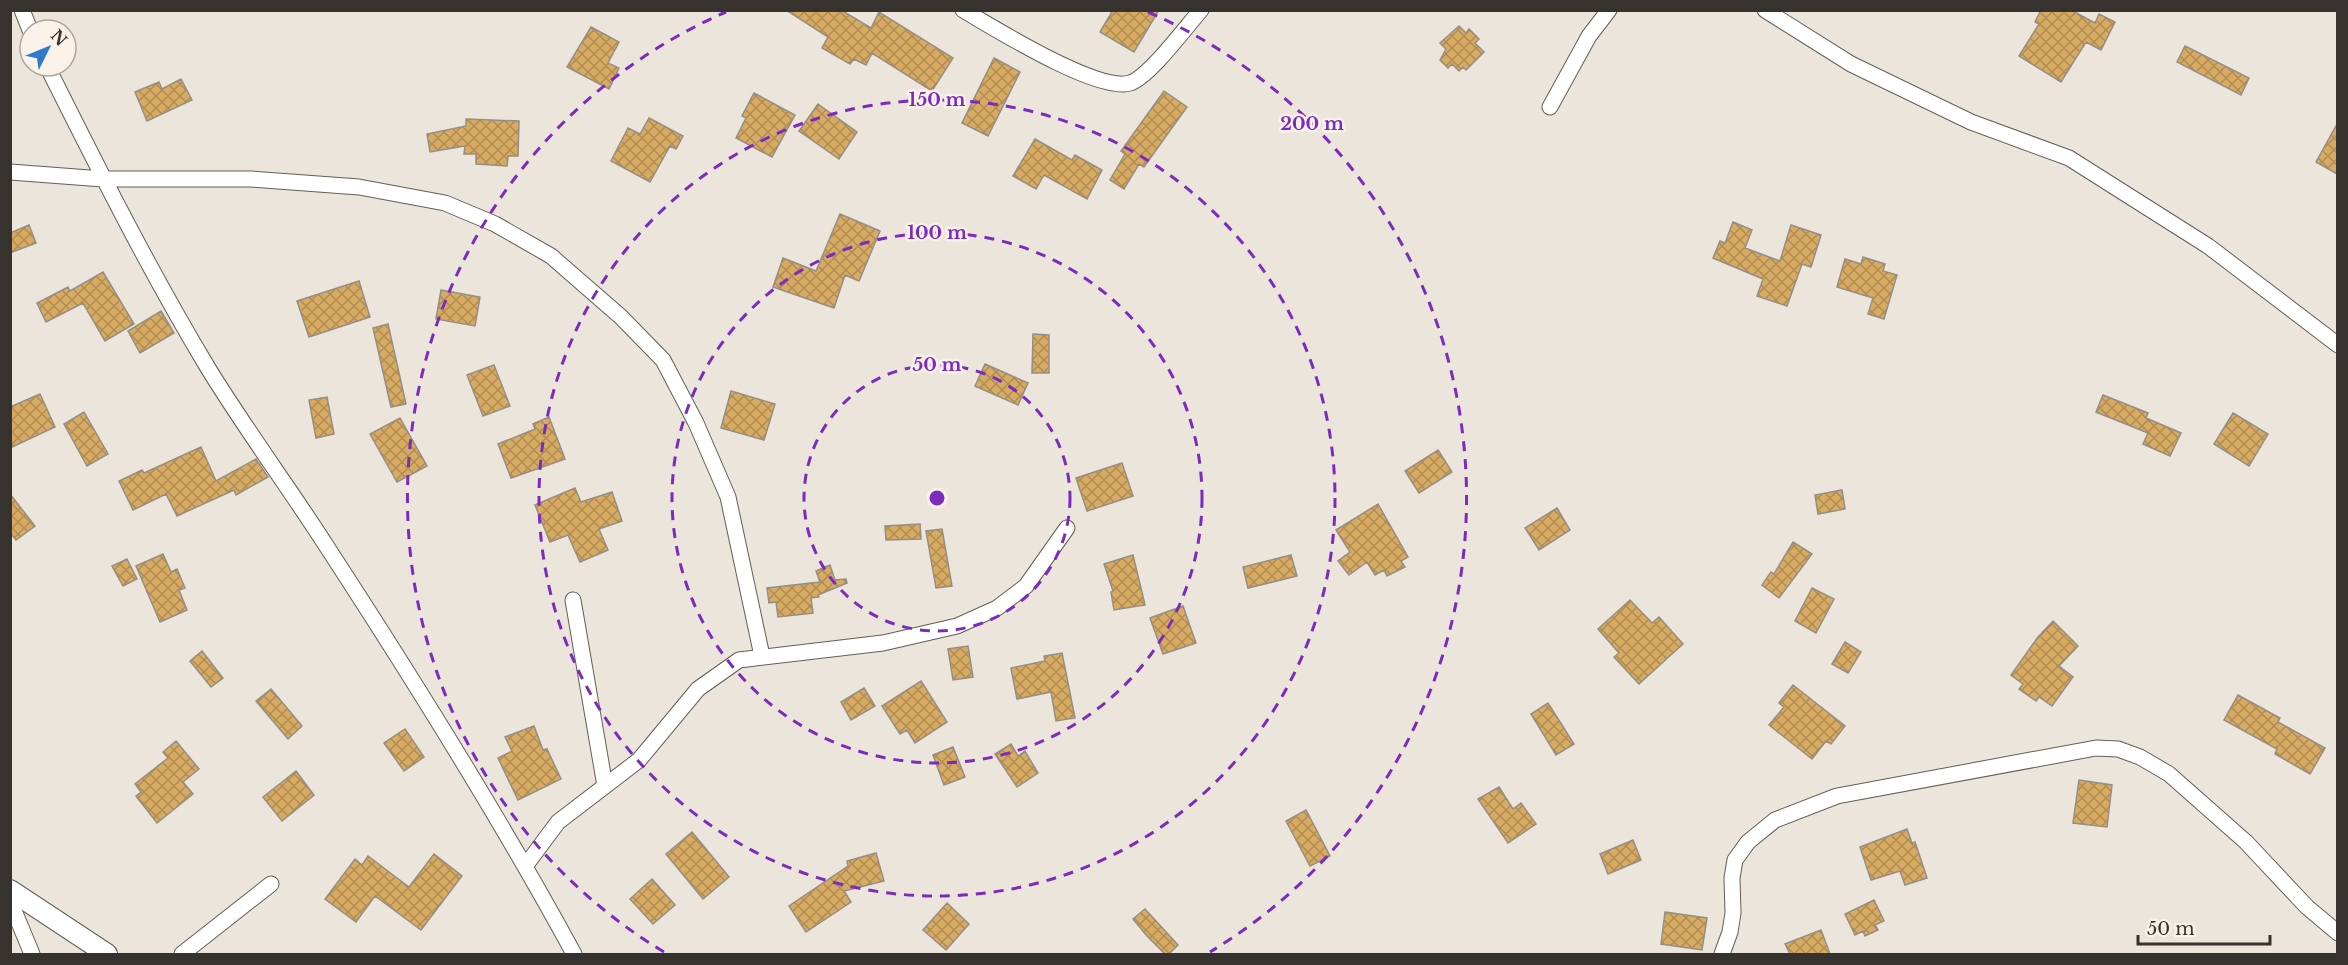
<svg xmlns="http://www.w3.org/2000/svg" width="2348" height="965" font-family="'Libre Baskerville',serif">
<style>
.building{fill:url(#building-cross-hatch);stroke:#958e85;stroke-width:1.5}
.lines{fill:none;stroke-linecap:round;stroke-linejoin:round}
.minor-casing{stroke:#645e55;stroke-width:17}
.tertiary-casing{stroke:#645e55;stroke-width:22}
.minor{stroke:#fff;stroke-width:15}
.tertiary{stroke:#fff;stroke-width:20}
.ring{fill:none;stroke:#7b2cbf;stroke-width:3;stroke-dasharray:10 8}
.centre{fill:#7b2cbf;stroke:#faf2e8;stroke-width:3}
.ring-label{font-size:18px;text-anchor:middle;font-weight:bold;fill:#7b2cbf;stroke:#faf2e8;stroke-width:5;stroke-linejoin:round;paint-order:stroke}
</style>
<defs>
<pattern id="building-cross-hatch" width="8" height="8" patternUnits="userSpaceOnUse" patternTransform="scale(1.5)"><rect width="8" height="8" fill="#d8ab63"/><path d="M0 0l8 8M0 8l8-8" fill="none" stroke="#b08c52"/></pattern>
</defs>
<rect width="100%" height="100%" fill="#ece5db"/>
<path class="building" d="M 786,10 L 841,10 L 871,28 L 879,12 L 953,58 L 932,91 L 872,53 L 866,65 L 854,59 L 850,64 L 822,48 L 828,37 Z
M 1113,10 L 1159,10 L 1134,52 L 1100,32 Z
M 2041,10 L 2071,10 L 2095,23 L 2099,14 L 2115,22 L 2101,50 L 2086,42 L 2061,82 L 2019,56 L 2039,24 L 2035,22 Z
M 1459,26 L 1466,33 L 1469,29 L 1479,39 L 1475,43 L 1484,52 L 1466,70 L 1463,67 L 1459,71 L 1452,64 L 1448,68 L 1440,60 L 1446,49 L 1440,43 Z
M 591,27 L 619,42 L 608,63 L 619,68 L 609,89 L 567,67 Z
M 2185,46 L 2249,78 L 2241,95 L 2177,62 Z
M 994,58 L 1020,72 L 988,136 L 962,123 Z
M 181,79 L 192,100 L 147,121 L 135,92 L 159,82 L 162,89 Z
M 1164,91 L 1187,107 L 1144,167 L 1139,164 L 1124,189 L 1110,180 L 1125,154 L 1121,151 Z
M 754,93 L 795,115 L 772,157 L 736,138 L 746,118 L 742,116 Z
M 818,104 L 857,132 L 839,159 L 799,131 Z
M 649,118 L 683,136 L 676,149 L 670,146 L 650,182 L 611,161 L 628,128 L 640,134 Z
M 466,119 L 519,121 L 518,156 L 508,156 L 507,166 L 476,164 L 476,154 L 464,154 L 465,146 L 430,152 L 427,134 L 466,126 Z
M 2337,124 L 2337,174 L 2316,162 Z
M 1035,139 L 1072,160 L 1075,155 L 1102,170 L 1087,199 L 1044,175 L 1036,189 L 1013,176 Z
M 840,214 L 880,231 L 859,281 L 845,275 L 834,308 L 773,287 L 783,258 L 816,271 Z
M 1733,222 L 1752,230 L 1745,248 L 1780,261 L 1791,225 L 1821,235 L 1811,267 L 1802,264 L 1787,306 L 1757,296 L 1763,279 L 1713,258 L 1720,241 L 1725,243 Z
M 29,225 L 36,243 L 10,253 L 10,233 Z
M 1863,257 L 1885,264 L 1883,271 L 1897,275 L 1884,319 L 1868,314 L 1873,298 L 1837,287 L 1845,259 L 1861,264 Z
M 103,272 L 134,324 L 105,341 L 83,303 L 46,322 L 37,303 L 68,287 L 70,291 Z
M 359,281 L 370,317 L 309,337 L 297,301 Z
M 441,290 L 480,297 L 475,326 L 436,319 Z
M 161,311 L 174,333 L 140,353 L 128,331 Z
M 388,324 L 406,404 L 391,407 L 373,328 Z
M 1033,334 L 1049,335 L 1049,373 L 1032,373 Z
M 985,364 L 1028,383 L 1018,405 L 975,386 Z
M 494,365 L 510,406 L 483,416 L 467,375 Z
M 731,391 L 775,404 L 764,440 L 721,428 Z
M 40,394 L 55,427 L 10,448 L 10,407 Z
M 2103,395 L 2148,413 L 2146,418 L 2181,433 L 2170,456 L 2143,444 L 2148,433 L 2096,412 Z
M 327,397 L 334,434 L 316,438 L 309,400 Z
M 84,412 L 108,454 L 87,466 L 64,424 Z
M 2233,413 L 2268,434 L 2249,466 L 2214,444 Z
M 549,417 L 565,459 L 511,478 L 498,444 L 535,429 L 533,424 Z
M 400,418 L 427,466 L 397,482 L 370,434 Z
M 201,447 L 216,481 L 256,459 L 268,477 L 236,495 L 234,490 L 177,516 L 166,494 L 133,510 L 119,481 L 142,470 L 144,473 Z
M 1438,450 L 1452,472 L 1419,493 L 1405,471 Z
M 1122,463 L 1133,496 L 1087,511 L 1076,478 Z
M 575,488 L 581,502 L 612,492 L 622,521 L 599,529 L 608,550 L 580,562 L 568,535 L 550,542 L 535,505 Z
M 1842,490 L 1845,509 L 1818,514 L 1815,495 Z
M 10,494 L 35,526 L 16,540 L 10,533 Z
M 1378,504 L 1408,557 L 1401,561 L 1405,567 L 1387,576 L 1384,570 L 1375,575 L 1367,562 L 1349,575 L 1338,561 L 1350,552 L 1336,530 Z
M 1557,508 L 1570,530 L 1539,550 L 1525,528 Z
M 920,524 L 921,539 L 886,540 L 885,526 Z
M 942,529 L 952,586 L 936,588 L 926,531 Z
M 1793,542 L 1812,554 L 1779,598 L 1762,585 L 1771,572 L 1774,574 Z
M 163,554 L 171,572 L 177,569 L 185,588 L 179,590 L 187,610 L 160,622 L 136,566 Z
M 1133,555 L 1145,605 L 1114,610 L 1111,592 L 1113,591 L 1104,564 Z
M 1291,555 L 1297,576 L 1248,588 L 1243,567 Z
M 127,559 L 137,579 L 123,586 L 112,566 Z
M 830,565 L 835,580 L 846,579 L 847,583 L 818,595 L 819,597 L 811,598 L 813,613 L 778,617 L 776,602 L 769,603 L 767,588 L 820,582 L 816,571 Z
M 1812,588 L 1834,599 L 1816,633 L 1795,621 Z
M 1630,600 L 1652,623 L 1659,617 L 1683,644 L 1639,684 L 1614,657 L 1619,653 L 1598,629 Z
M 1183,606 L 1196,643 L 1163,654 L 1150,618 Z
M 2053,621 L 2078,646 L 2059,666 L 2073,677 L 2052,706 L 2039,697 L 2036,701 L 2019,689 L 2023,684 L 2011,675 L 2038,637 Z
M 1845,642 L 1861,652 L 1848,673 L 1832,664 Z
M 968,646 L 973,677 L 953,680 L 948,649 Z
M 202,651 L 223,678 L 211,687 L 190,661 Z
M 1062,653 L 1075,718 L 1056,721 L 1051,692 L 1017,699 L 1011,668 L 1045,661 L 1044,656 Z
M 921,681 L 947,722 L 915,743 L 907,730 L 900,734 L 882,706 Z
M 1793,685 L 1845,726 L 1831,744 L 1826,741 L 1812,759 L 1769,725 L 1784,707 L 1779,703 Z
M 864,688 L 875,706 L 851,720 L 841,702 Z
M 271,689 L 302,726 L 288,739 L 256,701 Z
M 2238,695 L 2280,718 L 2278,722 L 2325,748 L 2310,774 L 2275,754 L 2277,749 L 2224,720 Z
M 1548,703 L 1574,744 L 1556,755 L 1531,714 Z
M 534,726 L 543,750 L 547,749 L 561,779 L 518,800 L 498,758 L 512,751 L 505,737 Z
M 405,729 L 424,757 L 404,771 L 384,743 Z
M 176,741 L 199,769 L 183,782 L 193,794 L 157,823 L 136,796 L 141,792 L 135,784 L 168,758 L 163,752 Z
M 1011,744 L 1018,756 L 1025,751 L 1038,773 L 1017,787 L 995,754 Z
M 953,747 L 965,777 L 944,785 L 933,755 Z
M 296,771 L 314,795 L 282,821 L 263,797 Z
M 2079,780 L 2112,785 L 2107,827 L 2073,823 Z
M 1499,787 L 1513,809 L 1521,803 L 1536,824 L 1508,843 L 1478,799 Z
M 1306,810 L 1330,856 L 1310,866 L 1286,821 Z
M 1907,829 L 1912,843 L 1915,842 L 1927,878 L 1905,885 L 1900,871 L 1871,880 L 1860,847 Z
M 692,832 L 729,877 L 703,899 L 666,854 Z
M 1633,840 L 1641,860 L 1608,874 L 1600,854 Z
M 876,853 L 884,881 L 844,891 L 851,902 L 806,932 L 789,906 L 848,866 L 847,861 Z
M 434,854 L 462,876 L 421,930 L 375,896 L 356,922 L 325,899 L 355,859 L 362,865 L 368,856 L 409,887 Z
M 652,879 L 675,905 L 653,924 L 630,899 Z
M 1874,900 L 1884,921 L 1875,925 L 1878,930 L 1865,936 L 1863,931 L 1855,935 L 1845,914 Z
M 947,903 L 969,924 L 946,950 L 923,930 Z
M 1145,909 L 1178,945 L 1169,954 L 1165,954 L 1147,936 L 1133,919 Z
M 1665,912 L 1707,918 L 1702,950 L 1661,944 Z
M 1821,930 L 1830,954 L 1790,954 L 1785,944 Z"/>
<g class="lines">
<defs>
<path id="minor" d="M 22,10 L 30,30
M 963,10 C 994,28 1098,93 1130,83 C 1149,77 1186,27 1201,10
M 1765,10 L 1851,64 L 1971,122 L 2069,158 L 2208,246 L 2338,345
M 47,66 C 98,168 149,270 208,368 C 246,430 290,489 329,550 C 415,682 499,816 574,954
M 1550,107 L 1589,36 L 1609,10
M 10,172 L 103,179 L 251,179 L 359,187 L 445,203 L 495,224 L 551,256 L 621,317 L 663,360 L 696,423 L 728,497 L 762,656
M 573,600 L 605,786
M 526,865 L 558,822 L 639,760 L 698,689 L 739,660 L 883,643 L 957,626 L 997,608 L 1026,586 L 1067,528
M 10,901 L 32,954
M 182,954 L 271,884
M 1722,954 L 1730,932 L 1733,913 L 1732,878 L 1735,860 L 1748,842 L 1775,820 L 1837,796 L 2096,748 L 2118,749 L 2140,757 L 2169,774 L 2246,842 L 2307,907 L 2338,933"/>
<path id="tertiary" d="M 10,890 L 107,954"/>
</defs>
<use href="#minor" class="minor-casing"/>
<use href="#tertiary" class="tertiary-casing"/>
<use href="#minor" class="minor"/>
<use href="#tertiary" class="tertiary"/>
</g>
<g class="ring">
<circle cx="937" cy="498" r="133"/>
<circle cx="937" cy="498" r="265"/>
<circle cx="937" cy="498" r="398"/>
<path d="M664 952A530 530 0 0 1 726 12M1148 12A530 530 0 0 1 1210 952"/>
</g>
<circle cx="937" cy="498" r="9" class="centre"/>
<g class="ring-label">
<text x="937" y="106">150 m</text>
<text x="1312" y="130">200 m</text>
<text x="937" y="239">100 m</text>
<text x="937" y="371">50 m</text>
</g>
<rect width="2348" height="965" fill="none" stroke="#36332f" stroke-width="24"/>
<g transform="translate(48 48) rotate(47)"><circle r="28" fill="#faf2e8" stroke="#aca69e" stroke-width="1.5"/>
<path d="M0-4.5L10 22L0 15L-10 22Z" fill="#2e7bcb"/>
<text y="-9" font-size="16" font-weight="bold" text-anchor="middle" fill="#36332f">N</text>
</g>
<path d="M2138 935v9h132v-9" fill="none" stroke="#36332f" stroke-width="3"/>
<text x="2147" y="935" font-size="18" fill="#36332f" stroke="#faf2e8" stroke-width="4.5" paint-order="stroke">50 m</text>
</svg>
